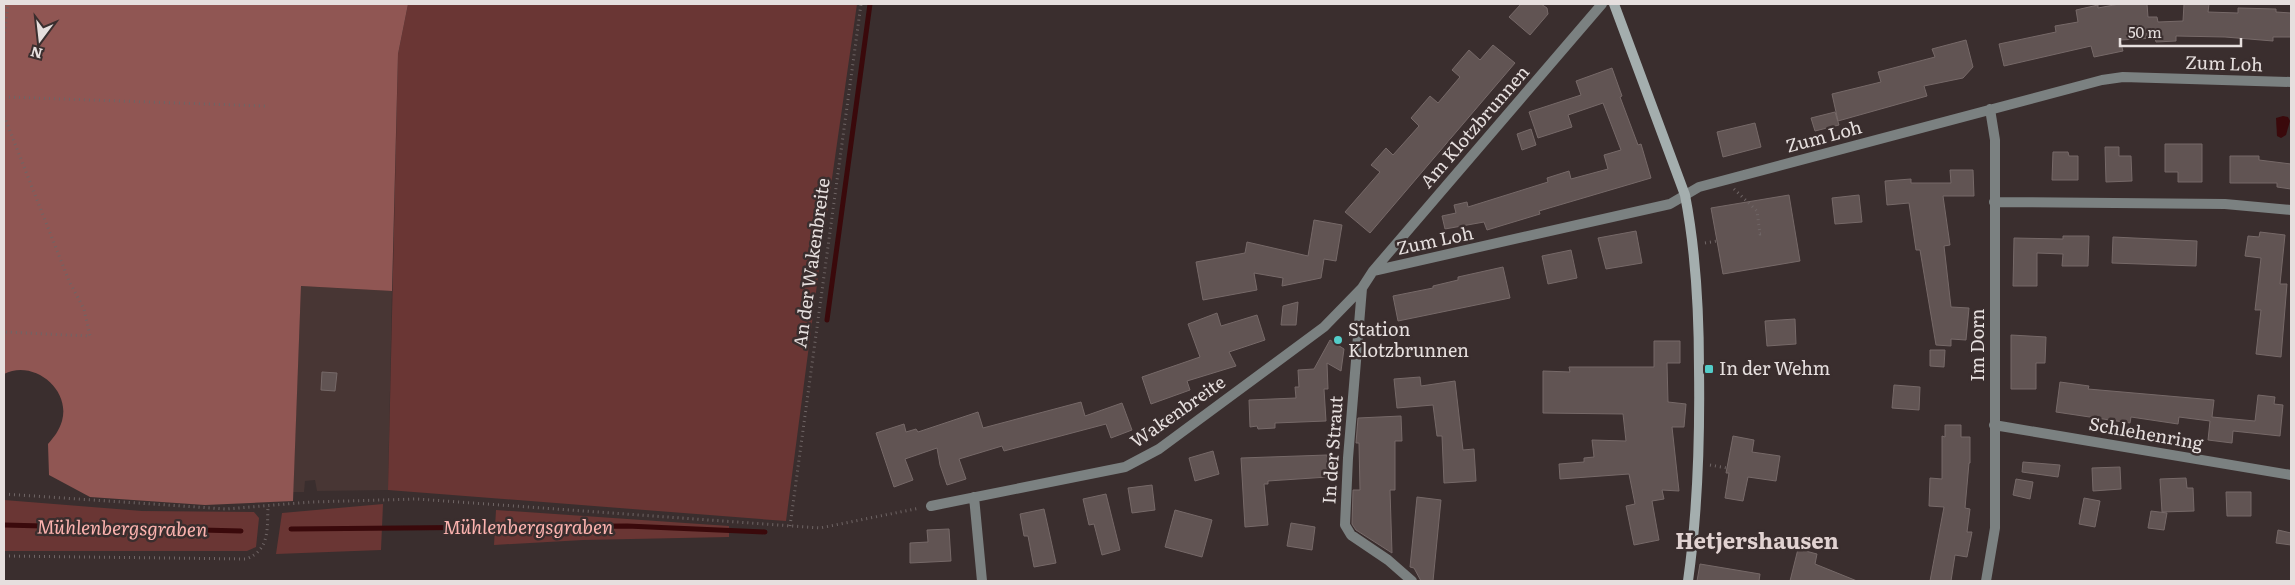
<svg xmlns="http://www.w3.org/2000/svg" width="2295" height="585" font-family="Literata,serif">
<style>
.built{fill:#483634}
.green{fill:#6a3634}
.forest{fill:#905653}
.water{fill:#3a090b}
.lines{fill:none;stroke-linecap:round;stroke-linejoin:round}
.stream{stroke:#3a090b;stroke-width:5}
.building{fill:#615453;stroke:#766968}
.path{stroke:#6f6565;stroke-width:3;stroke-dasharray:1 4;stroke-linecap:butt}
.street{stroke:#7b8181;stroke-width:10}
.secondary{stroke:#a4aeae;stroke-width:10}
.poi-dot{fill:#53cdc9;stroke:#3a2e2e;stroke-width:2}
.labels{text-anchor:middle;stroke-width:5;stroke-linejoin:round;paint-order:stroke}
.street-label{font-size:18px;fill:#e6dfde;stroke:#3a2e2e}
.poi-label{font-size:18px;fill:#e6dfde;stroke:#3a2e2e;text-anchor:start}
.water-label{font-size:19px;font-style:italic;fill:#fcb3af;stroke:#3a2e2e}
.district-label{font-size:22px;font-weight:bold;fill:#e1d2d1;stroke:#3a2e2e}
</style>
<rect width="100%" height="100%" fill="#3a2e2e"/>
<path class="built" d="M 301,286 L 392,291 L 388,490 L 317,491 L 315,480 L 305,481 L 304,492 L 293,492 Z"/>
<path class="green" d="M 408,4 L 857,4 L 819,269 L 786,521 L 388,490 L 398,54 Z
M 4,500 L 142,511 L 254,512 L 259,518 L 256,547 L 247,551 L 4,551 Z
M 383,504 L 381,550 L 276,554 L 282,513 Z
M 496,510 L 729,526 L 729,537 L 583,540 L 494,545 Z"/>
<path class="forest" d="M 4,4 L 408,4 L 398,54 L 392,291 L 301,286 L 293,501 L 205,505 L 90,497 L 49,475 L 48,444 C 54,437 59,431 62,421 C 71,389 33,359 4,374 Z"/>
<path class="water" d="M 2283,116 L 2288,117 L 2290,121 L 2286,135 L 2281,138 L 2277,136 L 2276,118 Z"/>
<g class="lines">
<path class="stream" d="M 827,320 L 870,4
M 4,525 L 241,531
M 291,529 L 627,526 L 765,532"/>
</g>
<path class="building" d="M 1521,4 L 1541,4 L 1547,8 L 1548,14 L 1530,35 L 1509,17 Z
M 2119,4 L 2147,4 L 2148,17 L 2157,17 L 2158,22 L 2183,21 L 2184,4 L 2209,4 L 2208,12 L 2238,13 L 2238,8 L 2276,9 L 2276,12 L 2291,13 L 2291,37 L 2273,37 L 2273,41 L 2225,37 L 2176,36 L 2176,41 L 2156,42 L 2155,38 L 2120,40 L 2123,51 L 2094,57 L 2091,46 L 2004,66 L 1999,44 L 2056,32 L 2055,26 L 2078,22 L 2076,10 L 2098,5 L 2098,8 Z
M 1966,40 L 1973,67 L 1963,78 L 1924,86 L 1927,96 L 1838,121 L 1832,94 L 1881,82 L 1878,72 L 1935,57 L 1932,49 Z
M 1493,45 L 1515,63 L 1370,233 L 1345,212 L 1380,172 L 1371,165 L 1386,148 L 1393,155 L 1419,126 L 1411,118 L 1430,96 L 1438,103 L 1460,77 L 1452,70 L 1469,50 L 1480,60 Z
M 1612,68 L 1622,96 L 1620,97 L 1638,145 L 1641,144 L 1651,178 L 1539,211 L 1540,214 L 1487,230 L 1484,222 L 1445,229 L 1442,216 L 1456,213 L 1454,205 L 1467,202 L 1468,207 L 1548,182 L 1547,178 L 1569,171 L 1571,179 L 1608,169 L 1604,155 L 1621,150 L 1603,103 L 1568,115 L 1572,127 L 1538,138 L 1529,112 L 1581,95 L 1576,81 Z
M 1835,112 L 1839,125 L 1815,131 L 1811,118 Z
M 1755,123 L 1761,147 L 1723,157 L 1717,132 Z
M 1531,129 L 1536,145 L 1522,150 L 1517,134 Z
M 2165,144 L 2202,144 L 2202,182 L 2178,182 L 2178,172 L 2165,172 Z
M 2105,147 L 2119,147 L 2119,156 L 2131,156 L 2132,181 L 2106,182 Z
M 2053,152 L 2068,152 L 2069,156 L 2078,156 L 2078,180 L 2052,180 Z
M 2230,156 L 2259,156 L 2259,160 L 2291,164 L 2291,189 L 2277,187 L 2277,183 L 2230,183 Z
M 1950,170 L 1973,170 L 1974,196 L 1943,196 L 1950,245 L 1944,246 L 1951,307 L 1969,308 L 1966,340 L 1951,339 L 1951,346 L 1936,345 L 1920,250 L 1916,250 L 1909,203 L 1887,205 L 1885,181 L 1911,179 L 1911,183 L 1951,183 Z
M 1789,195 L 1800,261 L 1723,274 L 1711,208 Z
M 1859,195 L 1862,222 L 1835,224 L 1832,198 Z
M 1314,220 L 1342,225 L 1336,261 L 1324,259 L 1321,278 L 1282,286 L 1283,278 L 1254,273 L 1257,290 L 1203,300 L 1196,262 L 1245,253 L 1247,242 L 1308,256 Z
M 1636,231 L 1642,263 L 1606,269 L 1598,238 Z
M 2260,232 L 2285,235 L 2280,284 L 2287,284 L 2281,357 L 2256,354 L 2261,310 L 2255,310 L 2261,258 L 2245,256 L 2248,236 L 2259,237 Z
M 2063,236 L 2089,236 L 2088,266 L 2062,266 L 2063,254 L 2037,253 L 2037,286 L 2013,286 L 2014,238 L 2063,239 Z
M 2113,237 L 2197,241 L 2196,266 L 2112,263 Z
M 1571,250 L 1577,278 L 1548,284 L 1542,256 Z
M 1503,267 L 1510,298 L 1398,321 L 1393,296 L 1433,288 L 1433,286 L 1458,280 L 1458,277 Z
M 1298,302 L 1296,325 L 1281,325 L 1283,306 Z
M 1217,313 L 1221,326 L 1257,315 L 1265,340 L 1229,352 L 1236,366 L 1187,381 L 1190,390 L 1151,404 L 1142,377 L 1200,357 L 1188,324 Z
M 1795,319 L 1796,344 L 1767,346 L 1765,321 Z
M 2011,335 L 2046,337 L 2045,363 L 2036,363 L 2036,389 L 2011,389 Z
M 1330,340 L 1344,349 L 1341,371 L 1327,363 L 1328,389 L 1324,389 L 1326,421 L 1275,423 L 1275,428 L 1258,429 L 1257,426 L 1250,427 L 1249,400 L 1296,398 L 1295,387 L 1299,387 L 1298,370 L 1314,369 Z
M 1654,341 L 1680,341 L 1680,363 L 1667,363 L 1668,402 L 1686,404 L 1684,427 L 1672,427 L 1679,491 L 1662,490 L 1664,499 L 1652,501 L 1659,540 L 1634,545 L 1626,506 L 1635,504 L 1629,474 L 1560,479 L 1559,464 L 1584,462 L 1584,458 L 1594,457 L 1592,440 L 1626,441 L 1623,414 L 1543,413 L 1543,371 L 1570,372 L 1569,367 L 1654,367 Z
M 1930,350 L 1945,350 L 1944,367 L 1930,366 Z
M 322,372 L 337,373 L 335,391 L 321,390 Z
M 1420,377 L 1421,386 L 1455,381 L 1463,450 L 1474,449 L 1476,481 L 1444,483 L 1442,436 L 1437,436 L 1433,405 L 1397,408 L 1394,379 Z
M 2060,382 L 2089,386 L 2088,389 L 2214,400 L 2212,417 L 2255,421 L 2258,395 L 2275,397 L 2274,404 L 2283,405 L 2280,436 L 2233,431 L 2232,443 L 2208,440 L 2210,421 L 2179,417 L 2178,424 L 2131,417 L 2130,423 L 2056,412 Z
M 1894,385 L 1920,387 L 1919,410 L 1892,408 Z
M 1081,402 L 1085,416 L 1122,403 L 1132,430 L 1111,438 L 1106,424 L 1004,451 L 1002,446 L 959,459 L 966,479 L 947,485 L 940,465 L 937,448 L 905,459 L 913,480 L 894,487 L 876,433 L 904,424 L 906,432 L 916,429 L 918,432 L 978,412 L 983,428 Z
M 1401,416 L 1402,441 L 1395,441 L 1395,490 L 1390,490 L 1392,553 L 1356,530 L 1352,524 L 1353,490 L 1360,490 L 1359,443 L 1356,443 L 1358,418 Z
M 1945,425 L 1961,425 L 1961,437 L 1970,437 L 1970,463 L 1969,463 L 1965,508 L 1970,509 L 1967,532 L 1972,532 L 1967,557 L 1955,555 L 1951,581 L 1930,581 L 1944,507 L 1929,506 L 1930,478 L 1942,479 L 1942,436 L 1945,437 Z
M 1733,436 L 1754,440 L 1752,452 L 1780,456 L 1776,481 L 1748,477 L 1743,501 L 1725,498 L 1729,473 L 1726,473 Z
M 1213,451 L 1219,474 L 1195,481 L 1189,458 Z
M 1327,455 L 1328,477 L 1268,481 L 1268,484 L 1264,484 L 1268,525 L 1245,527 L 1241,458 Z
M 2023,462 L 2060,465 L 2058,477 L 2022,472 Z
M 2120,467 L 2121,489 L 2093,491 L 2092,468 Z
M 2186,478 L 2187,488 L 2193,488 L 2194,511 L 2162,512 L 2160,479 Z
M 2016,479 L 2033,482 L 2030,499 L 2013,495 Z
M 1152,485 L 1155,510 L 1132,513 L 1128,488 Z
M 2226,492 L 2251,492 L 2251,516 L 2227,516 Z
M 1106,494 L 1120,550 L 1102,555 L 1094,524 L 1089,525 L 1083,499 Z
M 1417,497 L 1441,500 L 1433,581 L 1421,581 L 1414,568 L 1410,567 Z
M 2084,498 L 2100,501 L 2095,527 L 2079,524 Z
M 1044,509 L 1056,563 L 1034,567 L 1028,536 L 1024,536 L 1020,514 Z
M 1175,510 L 1212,520 L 1202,557 L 1165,547 Z
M 2151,511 L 2167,513 L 2164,530 L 2148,528 Z
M 1291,523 L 1315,527 L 1312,550 L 1287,546 Z
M 949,529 L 951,561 L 910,563 L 910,543 L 928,542 L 927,530 Z
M 2278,530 L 2291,533 L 2291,545 L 2276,543 Z
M 1798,549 L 1817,554 L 1815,564 L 1857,581 L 1790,581 Z
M 1700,564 L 1760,574 L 1759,581 L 1697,581 Z"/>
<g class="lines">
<path class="path" d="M 4,38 L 8,4
M 4,97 L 265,106
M 4,116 L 69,281 L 84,309 L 90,336 L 4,332
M 1734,189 L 1757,211 L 1760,234 L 1765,233
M 1705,243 L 1717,241
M 1710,465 L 1727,468
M 4,494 L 226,509 L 311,502 L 417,499 L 820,528 L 920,508
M 790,526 L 861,4
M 4,556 L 246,559 C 270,550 267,529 268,507"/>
<path class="street" d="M 1994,202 L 2225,204 L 2291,210
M 1373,271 L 1670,204 L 1699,187 L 2102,80 L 2123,77 L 2291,82
M 1362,288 L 1348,458 L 1345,525 L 1351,535 L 1388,560 L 1412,581
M 1994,425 L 2291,475
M 974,497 L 982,581
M 931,506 L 1125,467 L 1159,449 L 1324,327 L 1362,288 L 1373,271 L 1602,4
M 1986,581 L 1995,528 L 1995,140 L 1990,109"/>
<path class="secondary" d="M 1614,4 L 1685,195 C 1696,252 1699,311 1699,369 C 1700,441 1698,510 1688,581"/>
</g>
<g class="poi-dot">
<circle cx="1338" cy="340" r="5"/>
<rect x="1704" y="364" width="10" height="10" rx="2.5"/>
</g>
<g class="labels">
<g class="street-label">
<text transform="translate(2224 64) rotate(2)" y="6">Zum Loh</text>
<text transform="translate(1475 127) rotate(-49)" y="6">Am Klotzbrunnen</text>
<text transform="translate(1824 137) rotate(-15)" y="6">Zum Loh</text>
<text transform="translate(1435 241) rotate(-12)" y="6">Zum Loh</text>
<text transform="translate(812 263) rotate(-82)" y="6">An der Wakenbreite</text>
<text transform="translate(1978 345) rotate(-90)" y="6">Im Dorn</text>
<text transform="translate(1178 412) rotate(-35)" y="6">Wakenbreite</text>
<text transform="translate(2146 434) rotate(10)" y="6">Schlehenring</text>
<text transform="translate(1333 450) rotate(-86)" y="6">In der Straut</text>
</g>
<g class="poi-label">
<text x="1348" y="336">Station<tspan x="1348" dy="21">Klotzbrunnen</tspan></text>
<text x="1719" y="375">In der Wehm</text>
</g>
<g class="water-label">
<text x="528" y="534">Mühlenbergsgraben</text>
<text transform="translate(122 528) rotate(1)" y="7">Mühlenbergsgraben</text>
</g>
<g class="district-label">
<text x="1757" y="549">Hetjershausen</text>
</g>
</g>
<rect width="2295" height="585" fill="none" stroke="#e6dfde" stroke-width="10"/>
<g transform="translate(40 40) rotate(195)" stroke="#3a2e2e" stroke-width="4" paint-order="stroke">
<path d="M0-4L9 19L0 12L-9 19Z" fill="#e6dfde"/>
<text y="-8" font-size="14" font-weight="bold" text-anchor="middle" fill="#e6dfde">N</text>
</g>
<path d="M2120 38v8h121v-8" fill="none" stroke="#e6dfde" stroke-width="2.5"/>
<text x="2128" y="38" font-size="15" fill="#e6dfde" stroke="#3a2e2e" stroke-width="4" paint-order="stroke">50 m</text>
</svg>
